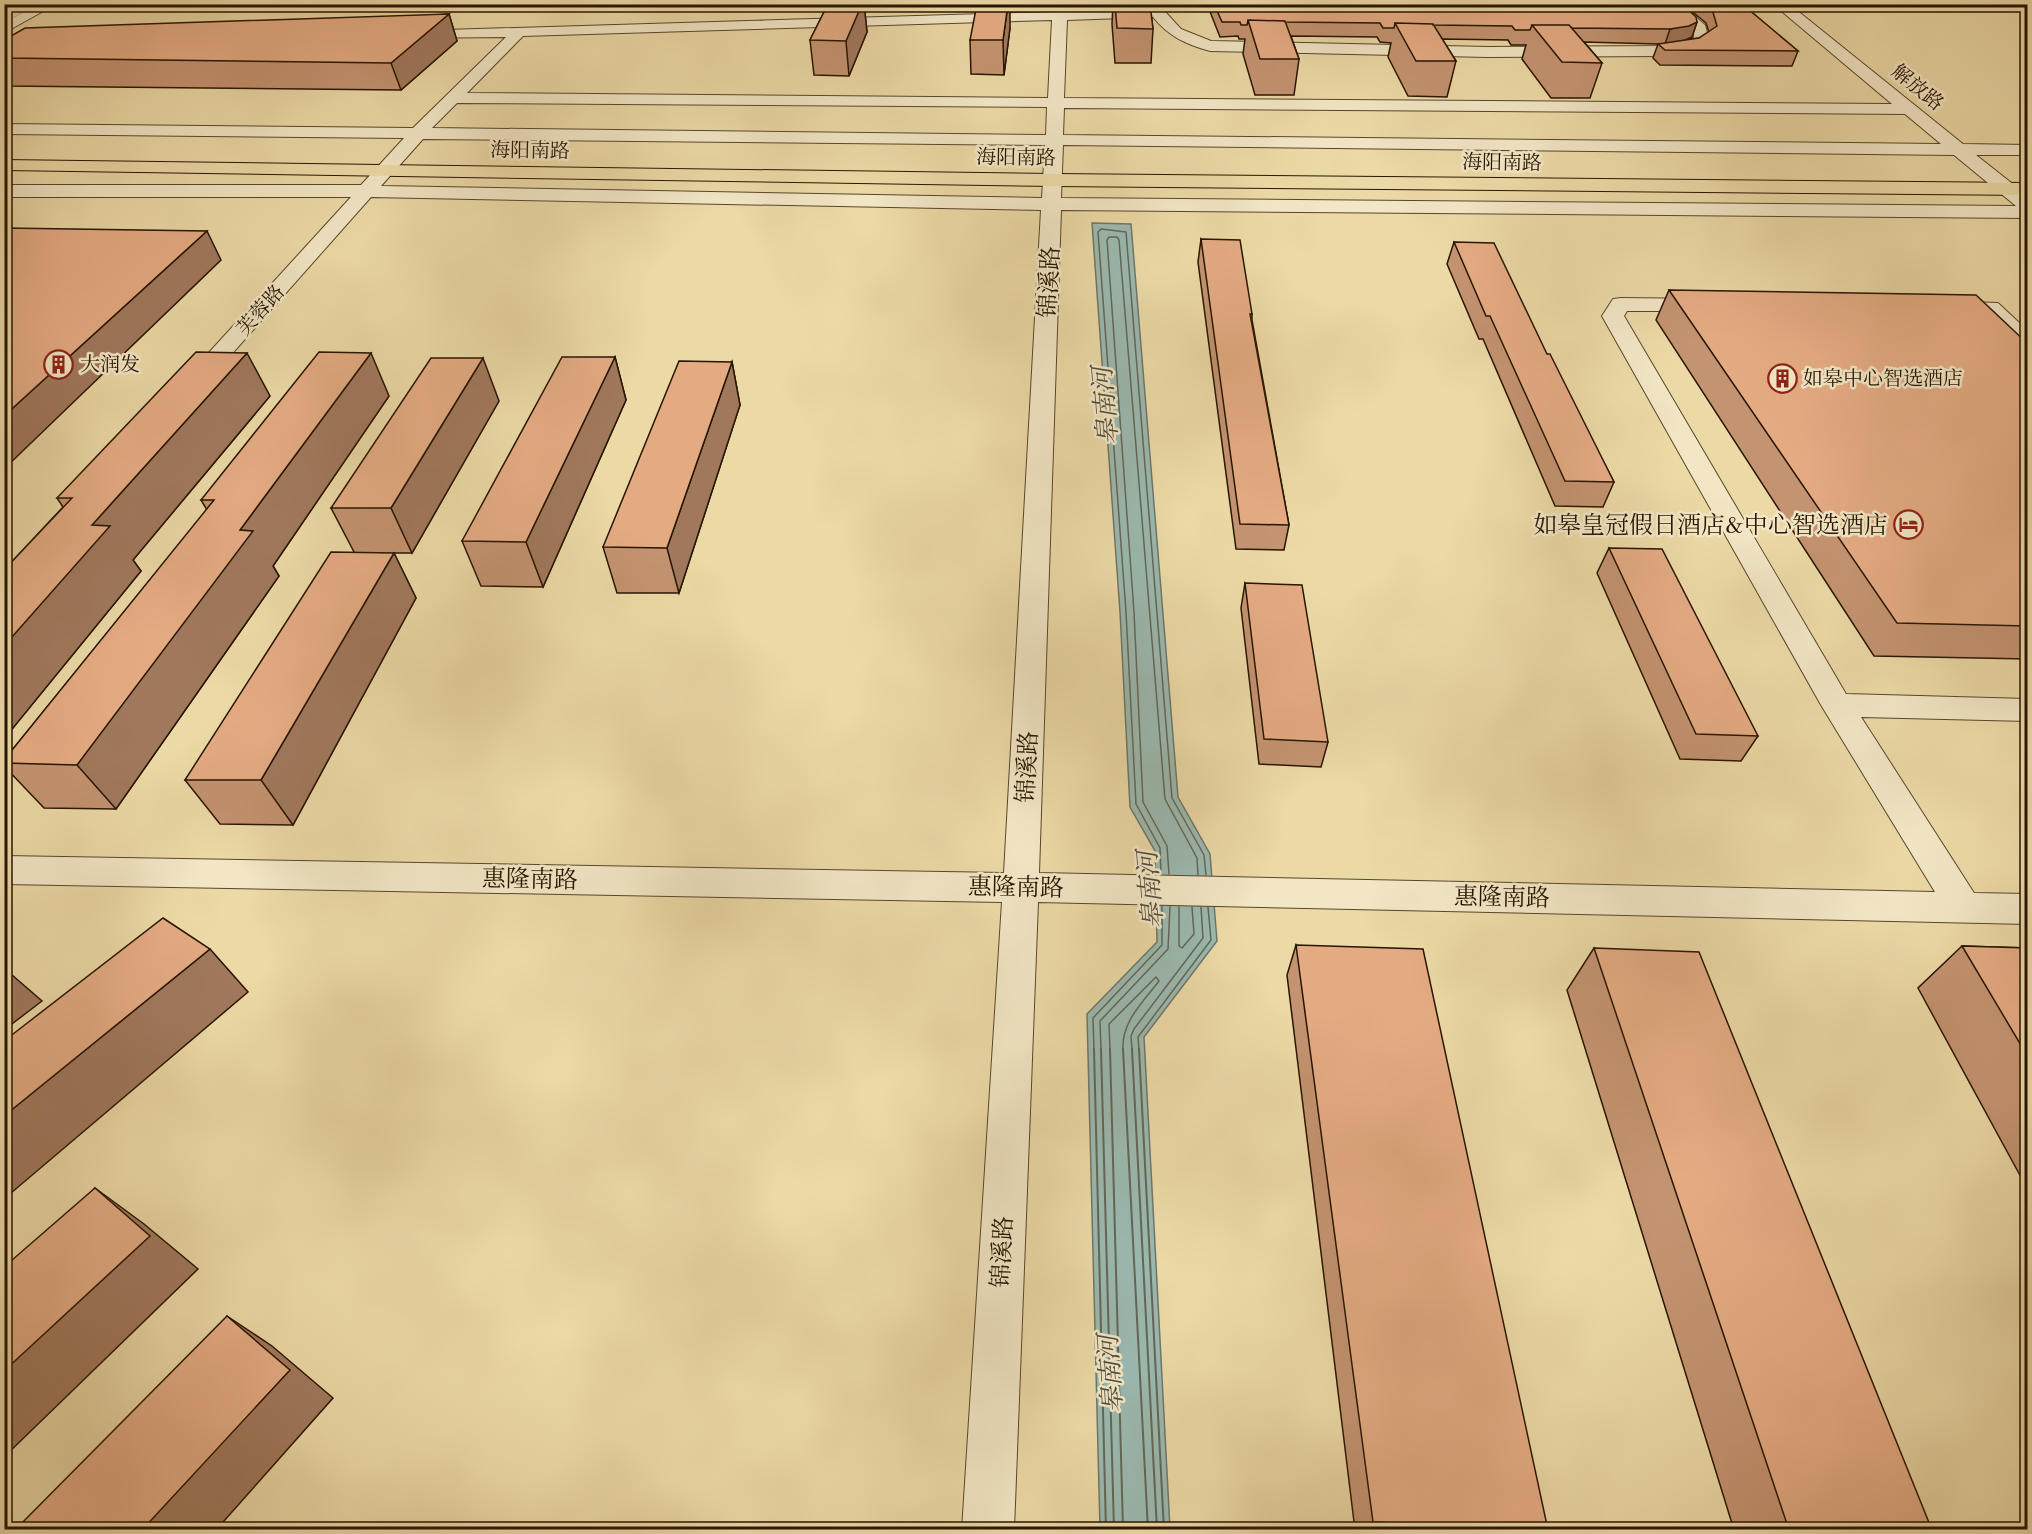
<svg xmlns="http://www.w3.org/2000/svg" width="2032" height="1534" font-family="'Old Standard TT','Noto Serif SC',serif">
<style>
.water{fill:#9bb9b0;stroke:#6d776a;stroke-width:1.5}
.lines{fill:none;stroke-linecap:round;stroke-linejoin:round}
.shore-far1{stroke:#626758;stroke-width:1.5}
.shore{stroke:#626758;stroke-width:2}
.minor-casing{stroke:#59462a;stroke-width:2}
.major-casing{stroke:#281501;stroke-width:2}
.minor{fill:#f2e6c5;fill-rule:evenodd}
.major{fill:#ebd9a6;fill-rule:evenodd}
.wall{fill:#c49371;stroke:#281501;stroke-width:1.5}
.shaded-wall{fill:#a0785c;stroke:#281501;stroke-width:1.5}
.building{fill:#e4ab83;stroke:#281501;stroke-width:1.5}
.labels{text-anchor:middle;stroke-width:5;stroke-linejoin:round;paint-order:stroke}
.far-street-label{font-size:20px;fill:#281501;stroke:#f2e6c5}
.far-poi-label{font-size:20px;fill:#281501;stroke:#f2e6c5;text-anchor:start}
.street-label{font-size:24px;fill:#281501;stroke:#f2e6c5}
.poi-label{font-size:24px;fill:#281501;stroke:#f2e6c5;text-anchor:end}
.water-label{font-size:26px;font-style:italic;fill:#504e3e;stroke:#f2e6c5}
</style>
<rect width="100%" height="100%" fill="#ebd9a6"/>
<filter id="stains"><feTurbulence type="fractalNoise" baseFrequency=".00333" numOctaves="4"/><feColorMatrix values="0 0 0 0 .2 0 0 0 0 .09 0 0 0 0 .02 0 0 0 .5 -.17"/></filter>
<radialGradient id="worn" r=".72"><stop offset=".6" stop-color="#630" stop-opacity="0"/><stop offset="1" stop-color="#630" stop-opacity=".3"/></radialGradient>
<path class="water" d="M 1092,223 L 1131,224 L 1178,797 L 1210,854 L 1217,941 L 1144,1037 L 1170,1529 L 1100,1529 L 1087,1014 L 1157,942 L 1155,851 L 1130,807 L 1120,612 Z"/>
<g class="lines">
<path class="shore-far1" d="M 1161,874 L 1160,848 L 1136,804 L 1126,612 L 1098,232 L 1101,229 L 1126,232 L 1172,798 L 1204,855 L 1206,875
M 1169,874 L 1167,846 L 1143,802 L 1134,612 L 1107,240 L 1109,237 L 1117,237 L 1119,240 L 1165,799 L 1197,858 L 1198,875
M 1179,907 L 1179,946 L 1182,948 L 1194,934 L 1192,907
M 1094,1050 L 1093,1018 L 1162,945 L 1162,906
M 1101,1050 L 1100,1021 L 1168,949 L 1170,906
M 1110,1050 L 1109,1024 L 1156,977 L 1159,981 C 1143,1002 1121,1022 1123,1050
M 1132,1050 L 1131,1036 L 1134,1029 L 1203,938 L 1201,907
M 1139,1050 L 1138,1037 L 1211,940 L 1208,907"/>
<path class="shore" d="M 1094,1049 L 1106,1530
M 1101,1049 L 1114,1530
M 1110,1049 L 1123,1530
M 1123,1049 L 1148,1530
M 1132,1049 L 1157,1530
M 1139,1049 L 1164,1530"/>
<defs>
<path id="minor" d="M 38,4 L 56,4 L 4,33 L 4,23 Z
M 1053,4 L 1067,4 L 1067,11 L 1147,9 L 1144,4 L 1158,4 L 1181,29 L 1211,41 L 1488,47 L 1665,46 L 1684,43 L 1694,38 L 1693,30 L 1664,4 L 1680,4 L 1705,25 L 1709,40 L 1693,50 L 1665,56 L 1488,57 L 1210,51 C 1187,45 1168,36 1153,17 L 1067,20 L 1064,98 L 1892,104 L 1773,4 L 1789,4 L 1963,144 L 2028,145 L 2028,155 L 1976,155 L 2028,196 L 2028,218 L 1061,210 L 1039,873 L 1935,892 L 1821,705 L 1602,316 L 1613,299 L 1621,298 L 1706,299 L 1714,300 L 1717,305 L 1714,310 L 1706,311 L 1627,311 L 1624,316 L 1846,694 L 2028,699 L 2028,721 L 1861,717 L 1974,893 L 2028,894 L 2028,924 L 1038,902 L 1014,1530 L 962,1530 L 1002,902 L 4,884 L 4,856 L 1004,873 L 1041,210 L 371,197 L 199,391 L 191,393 L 183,391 L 179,386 L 183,381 L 351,197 L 4,197 L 4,185 L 361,185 L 404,138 L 4,134 L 4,124 L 413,128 L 506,37 L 406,38 L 404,35 L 411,31 L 1053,12 ZM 1052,20 L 1048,98 L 467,93 L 523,36 ZM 457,103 L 1047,107 L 1046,135 L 432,128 ZM 1064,108 L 1905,114 L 1941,144 L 1063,135 ZM 423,139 L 1045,145 L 1042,198 L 381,186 ZM 1063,145 L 1954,155 L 2016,206 L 1061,198 Z
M 1944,301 L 1998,303 L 2028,331 L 2028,350 L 2020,348 L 1984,314 L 1936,312 L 1933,307 L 1936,302 Z"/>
<path id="major" d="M 20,4 L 38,4 L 4,23 L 4,13 Z
M 4,160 L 1054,174 L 2028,183 L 2028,195 L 1054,186 L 4,170 Z"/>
</defs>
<use href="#minor" class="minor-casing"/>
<use href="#major" class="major-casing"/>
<use href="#minor" class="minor"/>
<use href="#major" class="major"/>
</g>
<path class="wall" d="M 828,4 L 864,4 L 867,32 L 849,76 L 814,75 L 810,40 Z
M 1113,4 L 1150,4 L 1153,29 L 1151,63 L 1115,63 L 1112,24 Z
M 1207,4 L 1682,4 L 1697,22 L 1692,37 L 1686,40 L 1699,38 L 1709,32 L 1706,23 L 1683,4 L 1742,4 L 1798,51 L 1792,66 L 1660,65 L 1653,58 L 1658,44 L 1584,42 L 1602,63 L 1590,98 L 1551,98 L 1522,59 L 1526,45 L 1511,45 L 1508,40 L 1442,39 L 1456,61 L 1447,97 L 1408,96 L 1388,57 L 1391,43 L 1380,42 L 1377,37 L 1291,36 L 1299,59 L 1294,95 L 1255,95 L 1243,54 L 1245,39 L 1239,39 L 1238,36 L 1220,37 Z
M 449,14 L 457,41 L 401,90 L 4,86 L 4,40 Z
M 1010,28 L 1004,75 L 971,74 L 970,40 Z
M 1201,239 L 1252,314 L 1252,320 L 1289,525 L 1284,550 L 1236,549 L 1198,262 Z
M 1454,242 L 1547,354 L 1614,482 L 1603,507 L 1555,506 L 1483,339 L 1479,339 L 1447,264 Z
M 1669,290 L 2028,344 L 2028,659 L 1874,656 L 1656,320 Z
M 615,357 L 626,400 L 543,587 L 481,586 L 462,541 Z
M 732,362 L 740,405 L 679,593 L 617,593 L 603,547 Z
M 270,396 L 133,560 L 141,571 L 4,739 L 4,570 L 63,507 L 57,498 Z
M 389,396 L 273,566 L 279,576 L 116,809 L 44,808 L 4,766 L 4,760 L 207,510 L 201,500 Z
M 499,401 L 412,553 L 394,553 L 416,598 L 293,825 L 220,824 L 185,780 L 354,552 L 331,508 Z
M 1609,548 L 1758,736 L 1741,761 L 1680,759 L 1597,573 Z
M 1245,583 L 1328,742 L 1321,767 L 1259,764 L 1241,608 Z
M 1296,945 L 1548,1530 L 1355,1530 L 1287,975 Z
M 1962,946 L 2028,948 L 2028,1190 L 1918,988 Z
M 1594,948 L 1932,1530 L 1734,1530 L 1567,990 Z"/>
<path class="shaded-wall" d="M 862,4 L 864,4 L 867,32 L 849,76 L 846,41 Z
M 1008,4 L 1010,4 L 1010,28 L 1004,75 L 1003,40 Z
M 449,14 L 457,41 L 401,90 L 391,63 Z
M 1697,22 L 1692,37 L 1683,41 L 1665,44 L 1670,29 Z
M 207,231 L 221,260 L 4,469 L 4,416 Z
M 247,353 L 270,396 L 133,560 L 141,571 L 4,739 L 4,646 L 92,525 Z
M 371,353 L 389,396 L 273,566 L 279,576 L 116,809 L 77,765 L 240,530 Z
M 615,357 L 626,400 L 543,587 L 526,542 Z
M 483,358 L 499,401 L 412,553 L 391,508 Z
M 732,362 L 740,405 L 679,593 L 667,548 Z
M 394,553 L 416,598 L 293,825 L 261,780 Z
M 210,949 L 248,992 L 4,1199 L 4,1116 Z
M 4,968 L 42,1001 L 4,1030 Z
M 95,1188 L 144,1224 L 198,1269 L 4,1457 L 4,1371 Z
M 227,1316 L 272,1346 L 333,1398 L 216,1530 L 142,1530 Z"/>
<path class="building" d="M 828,4 L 862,4 L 846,41 L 810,40 Z
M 977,4 L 1008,4 L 1003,40 L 970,40 Z
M 1115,4 L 1150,4 L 1153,29 L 1117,28 Z
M 1214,4 L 1682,4 L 1696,17 L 1697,22 L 1689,26 L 1670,29 L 1572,28 L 1569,25 L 1532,25 L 1530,30 L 1515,30 L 1512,26 L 1433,25 L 1433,24 L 1395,23 L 1394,28 L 1383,28 L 1380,23 L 1285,22 L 1285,21 L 1248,20 L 1247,25 L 1241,25 L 1240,22 L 1222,22 Z
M 1706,4 L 1742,4 L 1798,51 L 1665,50 L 1658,44 L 1699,38 L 1717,26 L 1712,9 Z
M 449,14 L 391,63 L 4,58 L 4,40 L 25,28 Z
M 1248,20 L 1285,21 L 1299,59 L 1260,59 Z
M 1395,23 L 1433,24 L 1456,61 L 1416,61 Z
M 1532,25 L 1569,25 L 1602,63 L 1562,62 Z
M 4,228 L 207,231 L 4,416 Z
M 1201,239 L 1240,240 L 1252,314 L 1250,314 L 1289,525 L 1240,524 Z
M 1454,242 L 1494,243 L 1547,354 L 1550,354 L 1614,482 L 1565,481 L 1490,316 L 1486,316 Z
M 1669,290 L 1976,295 L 2028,344 L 2028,626 L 1897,623 Z
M 196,352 L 247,353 L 92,525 L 110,526 L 4,646 L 4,570 L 72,498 L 57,498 Z
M 319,352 L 371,353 L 240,530 L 253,531 L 77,765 L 4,763 L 4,760 L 214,500 L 201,500 Z
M 562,357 L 615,357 L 526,542 L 462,541 Z
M 431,358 L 483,358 L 391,508 L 331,508 Z
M 679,361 L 732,362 L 667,548 L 603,547 Z
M 1609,548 L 1662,549 L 1758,736 L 1696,734 Z
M 331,552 L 394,553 L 261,780 L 185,780 Z
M 1245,583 L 1302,585 L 1328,742 L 1264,739 Z
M 163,918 L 210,949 L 4,1116 L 4,1041 Z
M 1296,945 L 1423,949 L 1548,1530 L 1373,1522 Z
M 1962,946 L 2028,948 L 2028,1057 Z
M 1594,948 L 1699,952 L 1932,1530 L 1789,1530 Z
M 95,1188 L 150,1236 L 4,1371 L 4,1267 Z
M 227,1316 L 290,1370 L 142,1530 L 15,1530 Z"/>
<defs>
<symbol id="building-ring" viewBox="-11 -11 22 22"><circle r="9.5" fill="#f2e6c5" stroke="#8f2418" stroke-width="1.5"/><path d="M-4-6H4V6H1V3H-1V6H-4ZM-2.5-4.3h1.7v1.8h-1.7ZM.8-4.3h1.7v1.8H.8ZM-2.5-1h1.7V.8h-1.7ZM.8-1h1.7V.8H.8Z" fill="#8f2418"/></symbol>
<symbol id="hotel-ring" viewBox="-11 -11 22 22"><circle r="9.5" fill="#f2e6c5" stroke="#8f2418" stroke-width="1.5"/><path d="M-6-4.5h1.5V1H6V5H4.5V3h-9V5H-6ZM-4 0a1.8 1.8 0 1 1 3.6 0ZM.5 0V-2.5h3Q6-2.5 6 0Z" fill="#8f2418"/></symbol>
</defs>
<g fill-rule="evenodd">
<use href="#building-ring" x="42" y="348" width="33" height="33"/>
<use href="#building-ring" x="1766" y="362" width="33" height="33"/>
<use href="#hotel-ring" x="1892" y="508" width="33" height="33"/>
</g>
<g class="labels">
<g class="far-street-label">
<text transform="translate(1918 87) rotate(39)" y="7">解放路</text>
<text transform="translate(530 150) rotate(1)" y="7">海阳南路</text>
<text transform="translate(1016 157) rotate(1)" y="7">海阳南路</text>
<text transform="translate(1502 162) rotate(1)" y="7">海阳南路</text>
<text transform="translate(260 310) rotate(-48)" y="7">芙蓉路</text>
</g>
<g class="far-poi-label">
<text x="80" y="371">大润发</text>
<text x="1803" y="385">如皋中心智选酒店</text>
</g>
<g class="street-label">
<text transform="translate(1049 282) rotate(-87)" y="8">锦溪路</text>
<text transform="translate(1027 767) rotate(-87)" y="8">锦溪路</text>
<text transform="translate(530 879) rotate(1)" y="8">惠隆南路</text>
<text transform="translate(1016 887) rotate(1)" y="8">惠隆南路</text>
<text transform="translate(1502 897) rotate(1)" y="8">惠隆南路</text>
<text transform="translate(1002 1252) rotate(-87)" y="8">锦溪路</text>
</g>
<g class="poi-label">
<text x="1888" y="533">如皋皇冠假日酒店&amp;中心智选酒店</text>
</g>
<g class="water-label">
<text transform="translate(1105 406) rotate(-95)" y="9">皋南河</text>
<text transform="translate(1150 890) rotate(-95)" y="9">皋南河</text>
<text transform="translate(1110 1374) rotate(-94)" y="9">皋南河</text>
</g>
</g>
<rect width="2032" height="1534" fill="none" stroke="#ebd9a6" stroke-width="24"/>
<rect x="6" y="6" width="2020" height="1522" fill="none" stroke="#281501" stroke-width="3"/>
<rect x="12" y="12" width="2008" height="1510" fill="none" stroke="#281501" stroke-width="1.5"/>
<rect width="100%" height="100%" filter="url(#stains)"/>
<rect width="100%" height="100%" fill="url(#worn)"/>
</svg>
